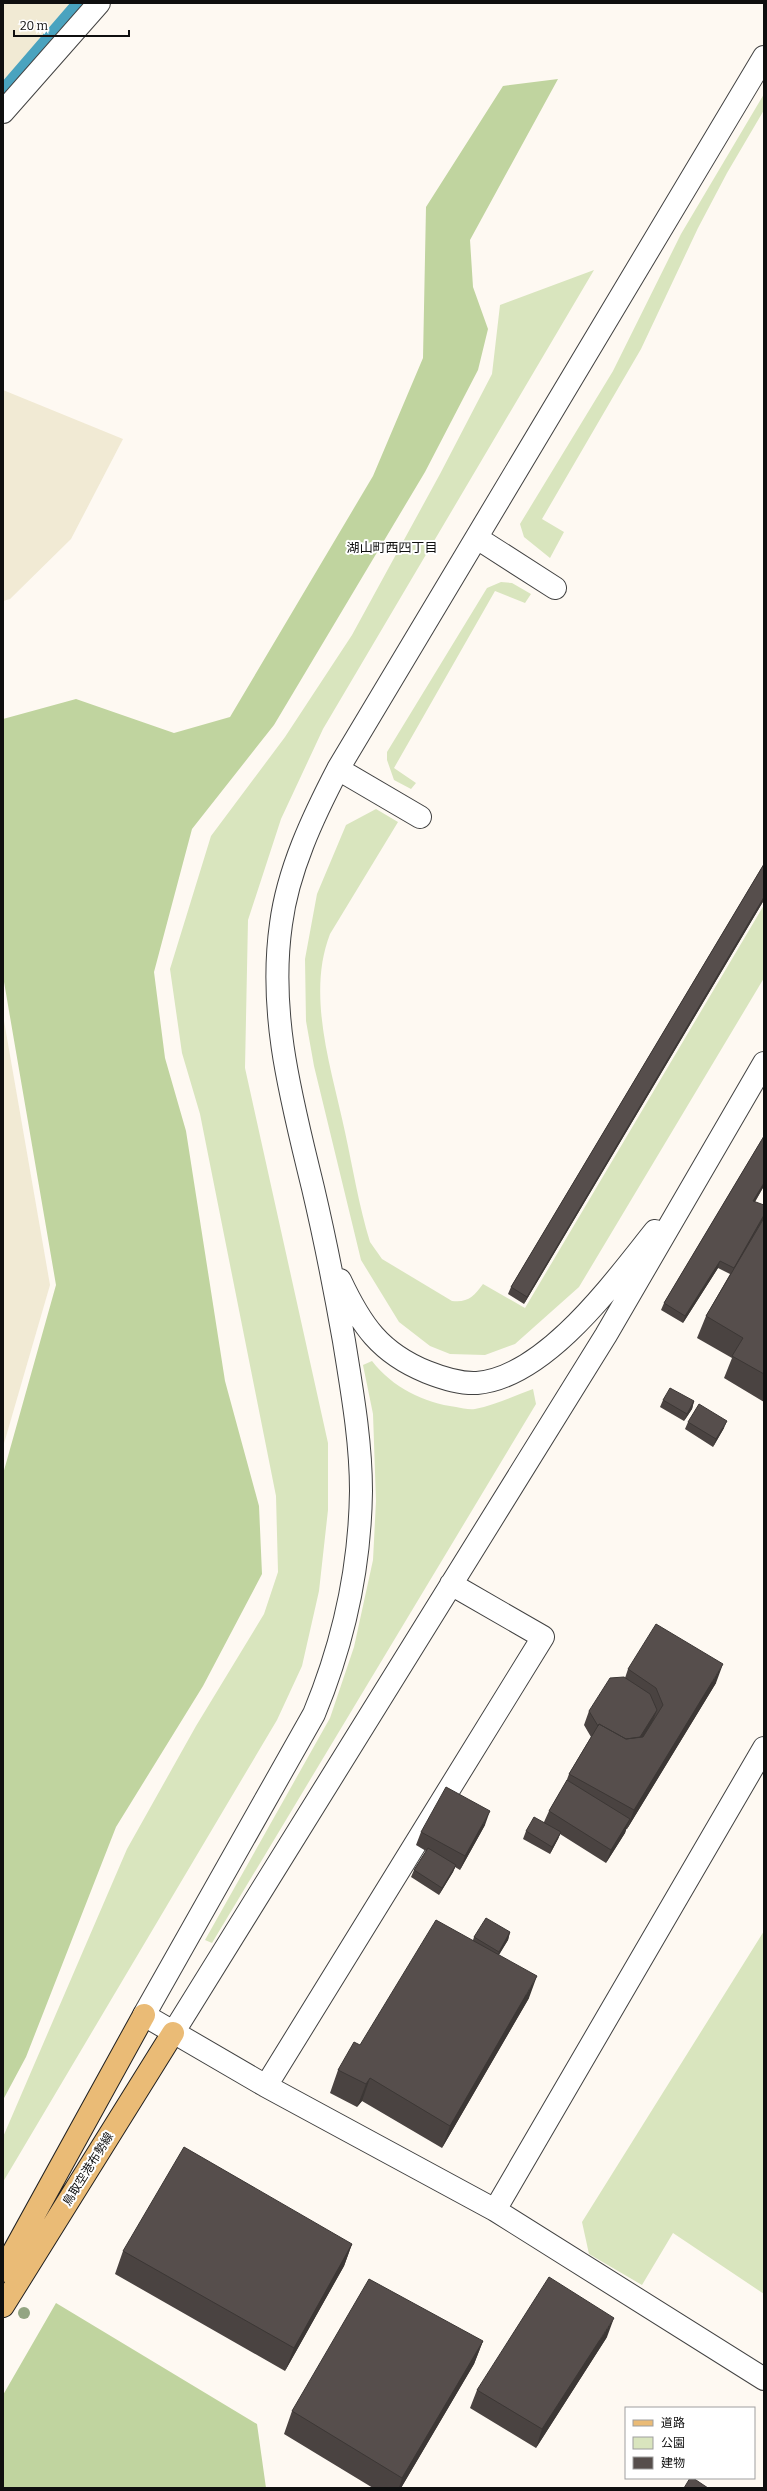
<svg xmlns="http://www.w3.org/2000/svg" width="767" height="2491" font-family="Bitter,'Noto Sans JP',serif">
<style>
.farmland{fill:#f1ead4}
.green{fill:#d9e5be}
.forest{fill:#c0d49f}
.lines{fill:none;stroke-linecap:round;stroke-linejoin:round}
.stream{stroke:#4aa3bf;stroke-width:12}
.minor-casing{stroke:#424242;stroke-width:24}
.major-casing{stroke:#202020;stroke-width:24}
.minor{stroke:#fff;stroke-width:22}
.major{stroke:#eabb76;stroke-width:22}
.tree{fill:#93a582}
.wall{fill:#4a4341}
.shaded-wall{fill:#3c3735}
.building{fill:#564e4c;stroke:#3c3735}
.labels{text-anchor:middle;stroke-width:4;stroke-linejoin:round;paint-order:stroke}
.street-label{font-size:12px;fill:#0f0f0f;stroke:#fff}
.neighbourhood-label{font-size:13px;fill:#0f0f0f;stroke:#fff}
</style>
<rect width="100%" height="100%" fill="#fef9f2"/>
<path class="farmland" d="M 3,3 L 89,3 L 3,101 Z
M 3,390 L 123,439 L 71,539 L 10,599 L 3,601 Z
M 3,1015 L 50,1285 L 3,1447 Z"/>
<path class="green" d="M 764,94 L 764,110 L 727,173 L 698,228 L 641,349 L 542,519 L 564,532 L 550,558 L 524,537 L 520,524 L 613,371 L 681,234 Z
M 594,270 L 323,729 L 281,819 L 248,920 L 245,1068 L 328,1443 L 328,1510 L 319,1591 L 302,1666 L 277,1720 L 3,2182 L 3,2137 L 127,1849 L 196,1726 L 264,1614 L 278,1572 L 276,1496 L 200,1114 L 182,1053 L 170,969 L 211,836 L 285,737 L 352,635 L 440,474 L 492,374 L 500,305 Z
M 501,582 L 512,583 L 531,594 L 525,603 L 495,591 L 394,768 L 416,783 L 411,789 L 394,780 L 387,760 L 387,752 L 487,588 Z
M 376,809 L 398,822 L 330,934 C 306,996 332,1070 345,1132 C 353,1169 359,1206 370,1242 L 382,1259 L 452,1301 C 468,1303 474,1296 483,1284 L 525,1308 L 764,905 L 764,978 L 579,1287 L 515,1344 L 485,1355 L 450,1354 L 430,1346 L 399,1322 L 361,1260 L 314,1066 L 306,1021 L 305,959 L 317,894 L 346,825 Z
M 372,1361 C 392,1387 424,1403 456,1407 C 462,1408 469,1410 475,1409 C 495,1405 514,1396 533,1389 L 536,1404 L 212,1943 L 205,1940 L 330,1718 L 354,1647 L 373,1560 L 376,1501 L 373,1414 L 363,1365 Z
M 764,1931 L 764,2294 L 673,2233 L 642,2285 L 589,2254 L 582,2222 Z"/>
<path class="forest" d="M 558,79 L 470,240 L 473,287 L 488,329 L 478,370 L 425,472 L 274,725 L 192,829 L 154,972 L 165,1058 L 186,1131 L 225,1381 L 259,1506 L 262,1574 L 203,1686 L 116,1827 L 26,2057 L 3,2100 L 3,1474 L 56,1285 L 3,976 L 3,719 L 76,699 L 174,733 L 230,717 L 373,476 L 423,358 L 426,207 L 503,86 Z
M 56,2303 L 257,2424 L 266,2488 L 3,2488 L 3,2395 Z"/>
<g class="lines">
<path class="stream" d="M 3,90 L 78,3"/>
<defs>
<path id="minor" d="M 3,112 L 99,3
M 477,538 L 555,588
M 338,769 L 420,817
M 340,1280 C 361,1325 380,1353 427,1372 C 442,1378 460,1384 477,1383 C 546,1377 614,1282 655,1231
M 764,1748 L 495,2210 L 764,2379
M 173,2033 L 606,1335 L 764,1063
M 266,2086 L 543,1637 L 451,1584
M 495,2210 L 266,2086 L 144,2015 L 314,1714 C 343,1644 360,1567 361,1491 C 361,1441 352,1391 344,1341 C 335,1290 325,1239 313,1188 C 292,1101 268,1015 281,924 C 288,870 313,817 338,769 L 764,57"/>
<path id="major" d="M 3,2271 L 144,2015
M 3,2306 L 173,2033"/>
</defs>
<use href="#minor" class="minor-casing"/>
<use href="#major" class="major-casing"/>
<use href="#minor" class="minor"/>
<use href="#major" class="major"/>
</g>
<circle class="tree" cx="24" cy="2313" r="6"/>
<path class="wall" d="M 764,864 L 764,900 L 524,1304 L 508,1294 L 511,1287 Z
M 764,1136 L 764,1186 L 755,1202 L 764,1218 L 764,1402 L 724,1378 L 732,1358 L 697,1338 L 706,1316 L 730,1274 L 718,1268 L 683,1323 L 661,1310 L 664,1303 Z
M 663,1400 L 694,1401 L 692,1409 L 684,1421 L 660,1407 Z
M 688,1422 L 724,1428 L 713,1447 L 685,1429 Z
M 628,1669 L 716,1683 L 627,1829 L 626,1829 L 625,1833 L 606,1863 L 560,1834 L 558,1839 L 550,1854 L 523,1839 L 526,1831 L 544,1822 L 549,1811 L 566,1782 L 569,1774 L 591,1737 L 584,1725 L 589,1711 L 625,1678 Z
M 485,1825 L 460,1870 L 455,1867 L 453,1872 L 439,1895 L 411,1877 L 414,1870 L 426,1851 L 416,1845 L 421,1832 Z
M 510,1932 L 508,1940 L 499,1955 L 529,1998 L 442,2148 L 362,2101 L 357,2107 L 330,2093 L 338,2070 L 360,2045 L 473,1940 L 474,1937 Z
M 352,2244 L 344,2266 L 285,2371 L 115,2274 L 123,2251 Z
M 607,2337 L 536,2448 L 470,2408 L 477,2390 Z
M 483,2341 L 474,2364 L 401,2488 L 373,2488 L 284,2434 L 292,2411 Z"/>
<path class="shaded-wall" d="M 764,897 L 764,900 L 524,1304 L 527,1297 Z
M 764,1183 L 764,1186 L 751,1208 L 753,1201 Z
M 764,1215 L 764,1217 L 734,1268 Z
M 720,1261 L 718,1268 L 683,1323 L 685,1316 Z
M 694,1401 L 692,1409 L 684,1421 L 687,1414 Z
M 727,1421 L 724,1428 L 713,1447 L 716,1439 Z
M 723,1664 L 716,1683 L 627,1829 L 634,1810 Z
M 657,1710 L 652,1723 L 634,1752 L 623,1741 Z
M 490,1811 L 485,1825 L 460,1870 L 465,1856 Z
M 630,1819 L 625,1833 L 606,1863 L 611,1850 Z
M 561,1832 L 558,1839 L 550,1854 L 552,1847 Z
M 456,1865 L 453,1872 L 439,1895 L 442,1888 Z
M 510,1932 L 508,1940 L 496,1959 L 499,1952 Z
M 537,1976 L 529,1998 L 442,2148 L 450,2126 Z
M 370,2078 L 362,2101 L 357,2107 L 366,2084 Z
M 352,2244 L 344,2266 L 285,2371 L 294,2348 Z
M 614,2318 L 607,2337 L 536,2448 L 542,2429 Z
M 483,2341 L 474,2364 L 401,2488 L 399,2488 L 402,2478 Z"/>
<path class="building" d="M 764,864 L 764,897 L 527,1297 L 511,1287 Z
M 764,1136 L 764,1183 L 753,1201 L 764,1205 L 764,1215 L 734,1268 L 720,1261 L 685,1316 L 664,1303 Z
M 764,1218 L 764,1374 L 732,1356 L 743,1338 L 706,1316 Z
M 670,1388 L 694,1401 L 687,1414 L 663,1400 Z
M 699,1404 L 727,1421 L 716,1439 L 688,1422 Z
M 656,1624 L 723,1664 L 634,1810 L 569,1774 L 599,1724 L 626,1739 L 643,1737 L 663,1705 L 656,1688 L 628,1669 Z
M 624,1677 L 650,1694 L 657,1710 L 640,1737 L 626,1739 L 599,1724 L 598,1726 L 589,1711 L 610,1678 Z
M 567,1780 L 630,1819 L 611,1850 L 549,1811 Z
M 446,1787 L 490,1811 L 465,1856 L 421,1832 Z
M 534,1817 L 561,1832 L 552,1847 L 526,1831 Z
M 428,1848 L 456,1865 L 442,1888 L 414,1870 Z
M 486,1918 L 510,1932 L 499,1952 L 474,1937 Z
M 436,1920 L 537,1976 L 450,2126 L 370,2078 L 366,2084 L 338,2070 L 354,2042 L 360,2045 Z
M 184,2147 L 352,2244 L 294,2348 L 123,2251 Z
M 549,2277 L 614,2318 L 542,2429 L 477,2390 Z
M 369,2279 L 483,2341 L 402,2478 L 292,2411 Z
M 690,2478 L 693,2478 L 708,2488 L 684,2488 Z"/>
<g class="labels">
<g class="street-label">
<text transform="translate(88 2169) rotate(-58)" y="4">鳥取空港布勢線</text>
</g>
<g class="neighbourhood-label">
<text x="392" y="552">湖山町西四丁目</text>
</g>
</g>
<rect width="767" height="2491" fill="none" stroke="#0f0f0f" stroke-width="8"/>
<rect x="625" y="2407" width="130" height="72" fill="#ffffff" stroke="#9f9f9f"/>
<rect x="633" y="2420" width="20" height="6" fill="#eabb76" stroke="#9f9f9f"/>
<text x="661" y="2427" font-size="12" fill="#0f0f0f">道路</text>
<rect x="633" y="2437" width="20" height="12" fill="#d9e5be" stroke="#9f9f9f"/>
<text x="661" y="2447" font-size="12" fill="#0f0f0f">公園</text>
<rect x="633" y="2457" width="20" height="12" fill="#564e4c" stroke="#9f9f9f"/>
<text x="661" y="2467" font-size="12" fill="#0f0f0f">建物</text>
<path d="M14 30v6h115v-6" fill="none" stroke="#0f0f0f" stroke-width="2"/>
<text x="20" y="30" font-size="12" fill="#0f0f0f" stroke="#ffffff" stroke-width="3" paint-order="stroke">20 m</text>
</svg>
